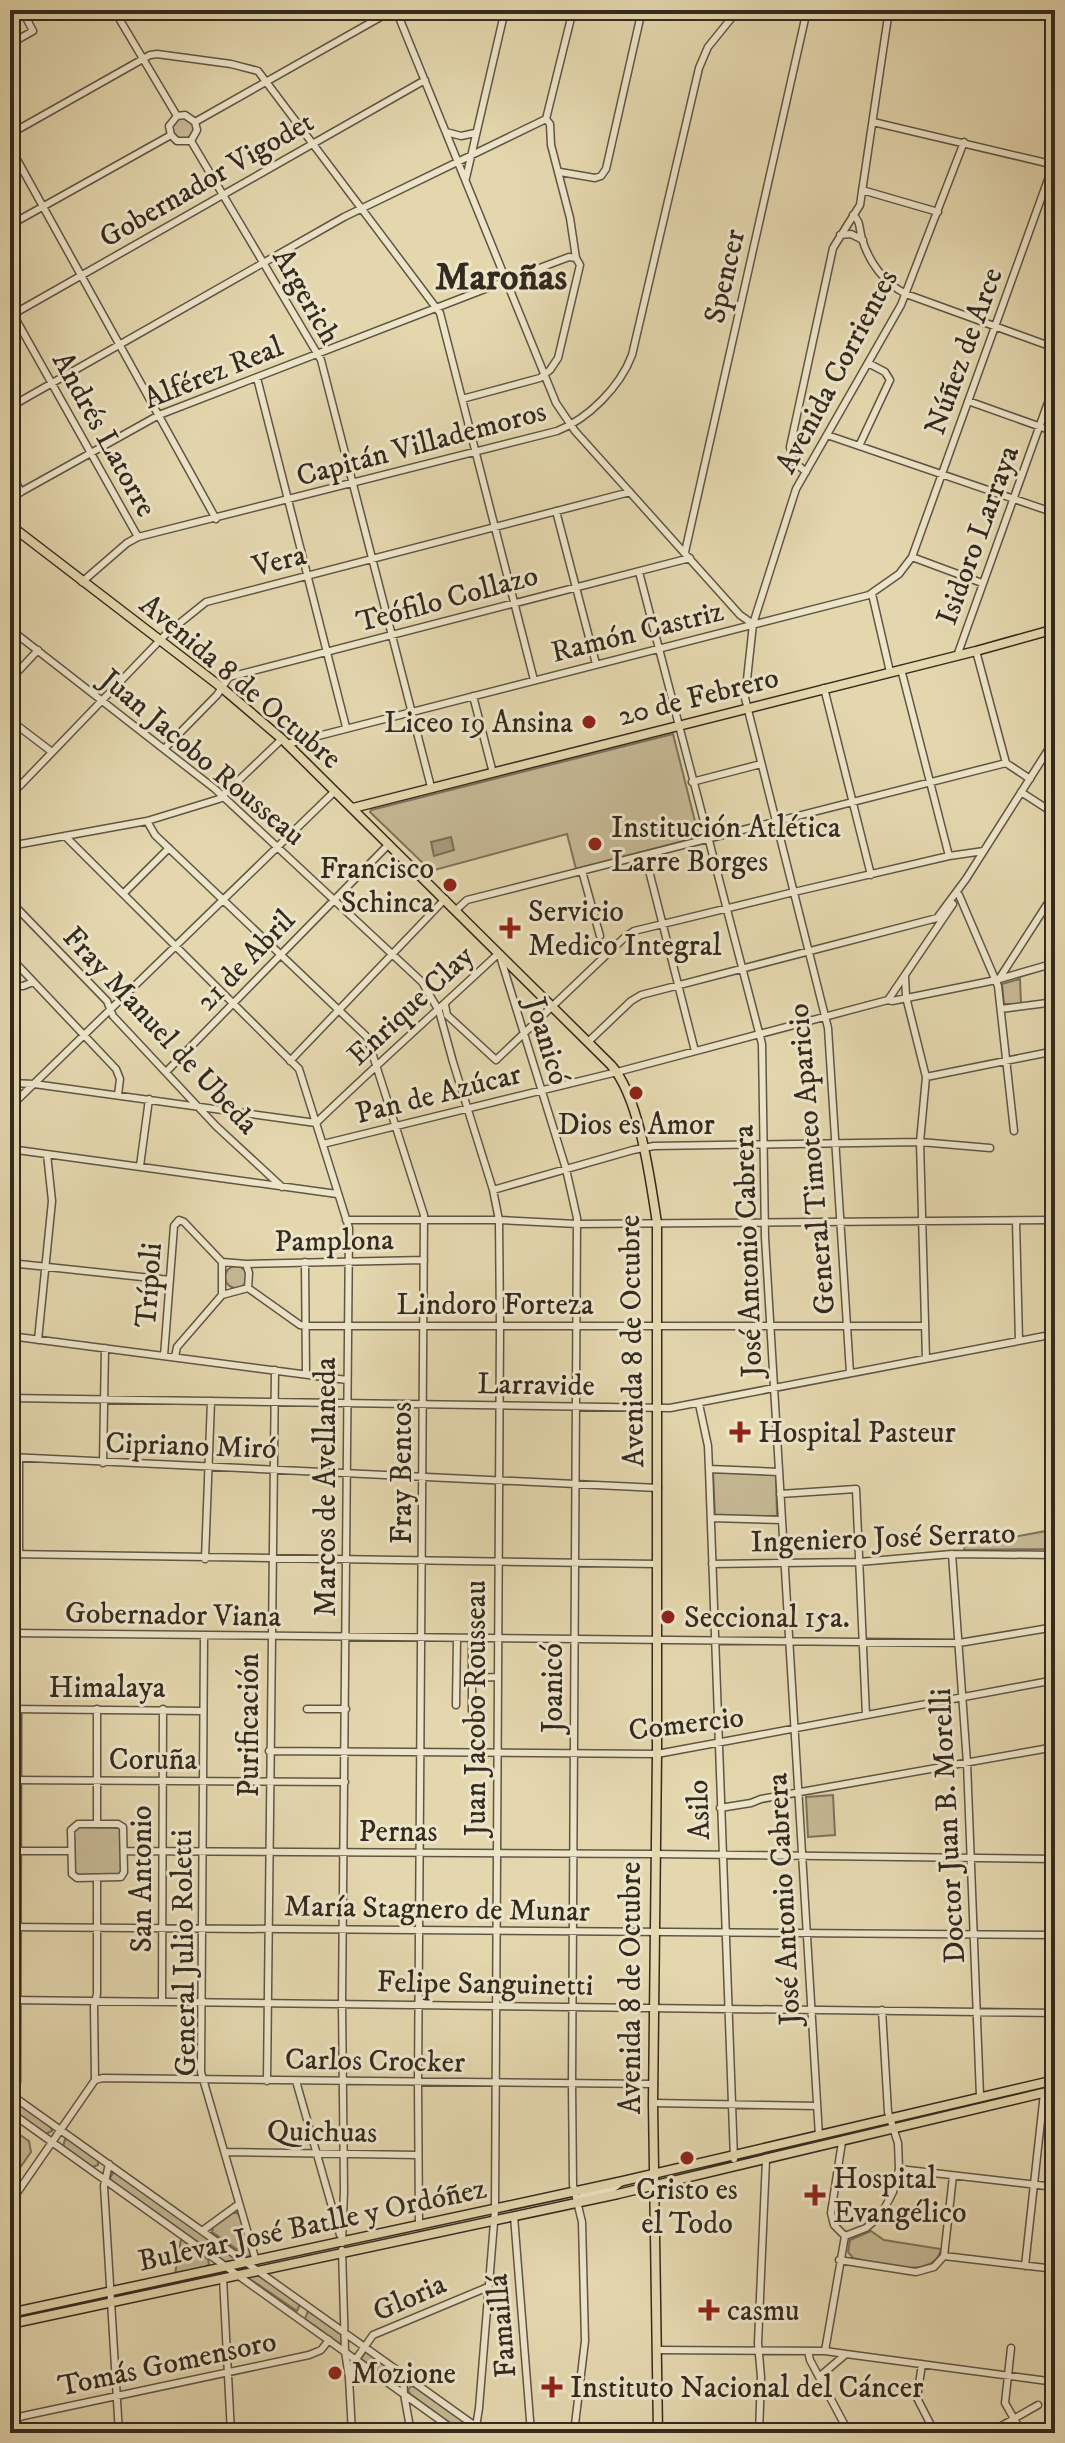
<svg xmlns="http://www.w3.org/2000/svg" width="1065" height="2443" font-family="'IM FELL DW Pica',serif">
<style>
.green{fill:#c6ba96;stroke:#7d725a;stroke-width:2}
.water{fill:#a89c7d;stroke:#7a6e57;stroke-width:2}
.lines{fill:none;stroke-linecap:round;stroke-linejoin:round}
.minor-casing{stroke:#605543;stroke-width:9}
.major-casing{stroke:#342a1f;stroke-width:11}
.minor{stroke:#ede5ca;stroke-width:6}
.major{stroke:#e4d7ae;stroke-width:8}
.poi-dot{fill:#8f2418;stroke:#ede5ca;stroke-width:3}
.labels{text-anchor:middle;stroke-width:6;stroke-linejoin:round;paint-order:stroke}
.street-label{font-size:30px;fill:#342a1f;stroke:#ede5ca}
.poi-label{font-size:30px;fill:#342a1f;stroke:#ede5ca;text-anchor:start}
.district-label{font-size:38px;font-weight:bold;fill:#342a1f;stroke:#ede5ca}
</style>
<rect width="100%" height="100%" fill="#e4d7ae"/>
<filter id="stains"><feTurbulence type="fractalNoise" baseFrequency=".0025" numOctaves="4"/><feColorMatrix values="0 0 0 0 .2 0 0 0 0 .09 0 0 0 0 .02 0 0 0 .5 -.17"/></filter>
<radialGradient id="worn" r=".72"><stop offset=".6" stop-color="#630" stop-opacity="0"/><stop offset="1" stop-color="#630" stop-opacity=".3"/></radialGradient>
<path class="green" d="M172 128a11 11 0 1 1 22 0a11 11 0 1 1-22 0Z
M 673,734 L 699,837 L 576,869 L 567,834 L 431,871 L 370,812 L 371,810 Z
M 1020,979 L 1021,1004 L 1004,1004 L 1002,984 Z
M225 1277a11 11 0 1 1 22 0a11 11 0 1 1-22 0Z
M 713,1472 L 776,1475 L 777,1516 L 715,1516 Z
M 1046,1531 L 1049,1545 L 1047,1549 L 964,1550 L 965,1546 Z
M 833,1795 L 835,1835 L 808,1837 L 806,1797 Z
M 79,1827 L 119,1828 L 122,1831 L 122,1871 L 119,1874 L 78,1875 L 75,1872 L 74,1831 Z
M 21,2104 L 51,2126 L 52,2131 L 46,2134 L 16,2112 L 14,2107 Z
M 10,2128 L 29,2141 L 31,2152 L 10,2182 Z
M 65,2139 L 70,2140 L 98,2160 L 98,2165 L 93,2167 L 63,2147 Z
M 113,2173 L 117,2173 L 237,2260 L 226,2262 L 112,2181 L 110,2178 Z
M 233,2213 L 237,2213 L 241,2218 L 251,2254 L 248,2257 L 212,2232 L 213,2227 Z
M 871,2231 L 884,2240 L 941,2249 C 935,2281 875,2264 853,2258 L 848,2252 L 850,2240 Z
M 181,2239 L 208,2259 L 209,2264 L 206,2267 L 175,2274 Z
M 224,2271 L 225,2274 L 115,2297 L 115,2296 Z
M 260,2275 L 300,2304 L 297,2311 L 247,2277 Z
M 308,2311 L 341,2333 L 342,2344 L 340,2344 L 305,2319 Z
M 366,2351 L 397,2374 L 396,2379 L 390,2380 L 361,2359 Z
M 411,2386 L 415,2387 L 467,2423 L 467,2428 L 461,2431 L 410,2394 L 408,2390 Z"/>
<path class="water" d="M 451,837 L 454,850 L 434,856 L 431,842 Z"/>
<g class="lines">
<defs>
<path id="minor" d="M 114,10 L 177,116
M 396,10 L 556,403 L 575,431 L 740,615 L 753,624
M 10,44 L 33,31 L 22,10
M 177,116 L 185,115 L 195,122 L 197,130 L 191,141
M 195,122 L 393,10
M 873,122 L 1055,165
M 446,132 L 461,136 L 475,133
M 10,134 L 150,55 L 157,54 L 231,64 L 258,71 L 440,313 L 534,680
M 171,135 L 177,141 L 191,141
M 171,135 L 169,126 L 177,116
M 191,141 L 321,360 L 431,787
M 10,147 L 216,519
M 560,172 L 595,178 L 601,176 L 606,169 L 642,10
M 466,178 L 505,10
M 862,190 L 938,212
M 853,215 C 861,221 859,229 862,239 C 869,262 884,283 906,294 L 1055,348
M 10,225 L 171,135
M 840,235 L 851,234 L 863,240
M 10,309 L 138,537
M 10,316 L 425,80
M 257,378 L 346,727
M 462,399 L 540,378 L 550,370 L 558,358 L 580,265 L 576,258 L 570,218 L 551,145 L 550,124 L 546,119 L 573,10
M 968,401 L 1055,432
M 10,407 L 344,217 L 546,119
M 827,435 L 1055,513
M 859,446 L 890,380 L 885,372 L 868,363
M 10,472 L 21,492
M 806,472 L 793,461 L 790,447 L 833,248 L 860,205 L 889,10
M 10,498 L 159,415 L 529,272 L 569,257 L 576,258
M 556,511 L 596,664
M 685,552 L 807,10
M 912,557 L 982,583
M 639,572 L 762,1044 L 765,1237 L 819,2136
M 82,582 L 127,543 L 138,537 L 557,431 C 588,419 620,387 632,355 L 699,68 L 708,47 L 738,10
M 872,594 L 890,672
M 10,629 L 215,789 L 422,982 L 439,1011 L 453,1062 L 493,1190 L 499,1220 L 500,1325 L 495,2210 L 479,2408 L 475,2433
M 976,651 L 1006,763
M 957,656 L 1055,383
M 901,669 L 949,856
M 10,680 L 38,650
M 824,688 L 871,875
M 473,696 L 493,773
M 10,720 L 52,752
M 287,744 L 869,595 L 899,574 L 912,557 L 1055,160
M 164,749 L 217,695 L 229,677 L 690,558
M 692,782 L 761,764
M 1021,792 L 1055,814
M 10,796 L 165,635 L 206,602 L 630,492
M 147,821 L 155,835 L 367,1037 L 424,1215 L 418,2083 L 419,2226
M 65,836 L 299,1069 L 349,1228 L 342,2003 L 344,2191 L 342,2243
M 10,846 L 147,821 L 219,799 L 282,739
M 645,855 L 695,1051
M 582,871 L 600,936
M 123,894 L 169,848
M 959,895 L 998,986 L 1014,1131
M 10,901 L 107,1001 L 113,1016 L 216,1126 L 282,1187
M 456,910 L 467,900 L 1006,763 L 1030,779
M 10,957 L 116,1069 L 120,1079 L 118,1095
M 905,976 L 906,997 L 926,1077 L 920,1142 L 926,1359
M 999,979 L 1055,892
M 10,986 L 23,986 L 33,982
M 888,1000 L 953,904
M 445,1005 L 447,1015 L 496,1060 L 625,937 L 634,931 L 794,892 L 949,856 L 984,851
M 1001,1009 L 1055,1002
M 588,1042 L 631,1001 L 641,995 L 937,918 L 966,879 L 1055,739
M 290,1061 L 445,899
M 166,1072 L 389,844
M 926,1077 L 1055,1051
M 10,1083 L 34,1084 L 316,1123
M 10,1107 L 335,791
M 316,1123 C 376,1065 438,1010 499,953 L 566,1169 L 577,1218 L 572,2084 L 573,2185 L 582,2222 L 585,2341 L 574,2433
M 323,1144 L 617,1072 L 888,1000 L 892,1001 L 996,980 L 1055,963
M 10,1149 L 337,1194
M 140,1166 L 149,1099
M 493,1190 L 633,1150 L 654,1146 L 920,1142 L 990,1148
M 346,1220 L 499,1220 L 577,1224 L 1055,1220
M 1016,1221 L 1019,1341
M 305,1262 L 306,1373
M 10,1263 L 170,1280
M 246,1264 L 249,1273 L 248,1288
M 222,1295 L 222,1262
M 10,1336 L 347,1380
M 38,1340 L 52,1201 L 47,1154
M 164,1356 L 174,1226 L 179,1220 L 184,1222 L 222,1262 L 246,1264 L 424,1260
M 175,1357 L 177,1347 L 222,1295 L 248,1288 L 300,1325 L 305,1326 L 925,1326
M 850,1373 L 828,1028 L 745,698 L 753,624 L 796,489 L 901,305 L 964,142
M 10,1398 L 670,1408 L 1055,1334
M 699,1404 L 708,1446 L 709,1469 L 734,2159
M 10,1457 L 658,1488
M 103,1463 L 105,1348
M 709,1469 L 779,1472
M 780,1494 L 856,1489 L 866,1715
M 711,1518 L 782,1520
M 1050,1530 L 1055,1556
M 10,1554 L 657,1564
M 952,1554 L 967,1763 L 980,2096
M 19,1555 L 19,1458
M 205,1559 L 211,1401
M 712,1564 L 859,1562 L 952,1554 L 1055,1555
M 10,1633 L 959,1643 L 1055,1627
M 204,1637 L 201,2072 L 256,2261
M 472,1678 L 498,1677
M 456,1705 L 457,1639
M 10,1709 L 203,1711
M 307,1709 L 346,1709
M 472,1711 L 472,1640
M 269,1751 L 657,1754 L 1055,1680
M 10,1780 L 345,1782
M 720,1808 L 751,1803 L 761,1799 L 1055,1747
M 78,1824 L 118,1824 L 123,1827 L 124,1872 L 121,1877 L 77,1878 L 72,1874 L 71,1830 Z
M 97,1824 L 97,1709
M 10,1851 L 71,1851
M 124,1851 L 654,1854 L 1055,1859
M 10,1927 L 1055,1935
M 10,2000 L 1055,2013
M 162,2001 L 163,1709
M 95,2080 L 103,2078 L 654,2084
M 267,2081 L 275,1370
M 296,2081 L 340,2235
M 10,2094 L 485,2433
M 10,2099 L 17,2082 L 18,1709
M 653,2103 L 817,2106
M 10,2112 L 458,2433
M 842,2142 L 831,2213 L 834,2225 L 845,2236
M 226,2152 L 418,2155
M 109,2164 L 104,2186 L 119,2433
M 899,2169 L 1055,2187
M 578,2202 L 582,2196 L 614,2188 L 623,2181
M 10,2203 L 95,2080 L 94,2006 L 97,1994 L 97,1878
M 514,2216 L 531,2433
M 202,2231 L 239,2204
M 845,2236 L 866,2228 L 881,2215 L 893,2192 L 899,2169 L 898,2143 L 888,2112 L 882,2010
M 342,2250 L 345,2351 L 349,2378 L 352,2433
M 944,2256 L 1055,2269
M 944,2256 L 953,2176
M 839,2260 L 916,2272 L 934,2267 L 944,2256
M 1025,2266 L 1044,2093
M 223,2278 L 231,2433
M 10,2285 L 11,2313
M 1011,2348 L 1005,2403 L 1022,2433
M 657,2350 L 825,2351 L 846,2354
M 808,2351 L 810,2360 L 849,2433
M 825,2351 L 845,2236
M 922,2364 L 917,2398 L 935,2433
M 403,2374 L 404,2394 L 411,2433
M 819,2377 L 846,2354 L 1055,2382
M 349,2378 L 356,2359 L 373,2335 L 488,2287
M 17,2419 L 17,2433
M 10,2422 L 23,2416 L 309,2355 L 321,2350 L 329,2340
M 759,2433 L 761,2377 L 758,2343 L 766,2160
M 989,2433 L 1038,2405"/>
<path id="major" d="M 10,525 L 221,687 L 282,739 L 611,1065 C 640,1098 650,1179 657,1223 L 657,1754 L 653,2103 L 658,2433
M 353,808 L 976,651 L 1055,629
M 10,2313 L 623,2181 L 1055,2080
M 10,2324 L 618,2194 L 1055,2090"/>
</defs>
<use href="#minor" class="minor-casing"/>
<use href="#major" class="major-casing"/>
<use href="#minor" class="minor"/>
<use href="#major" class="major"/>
</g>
<g class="poi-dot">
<circle cx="589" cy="722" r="8"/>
<circle cx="595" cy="844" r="8"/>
<circle cx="450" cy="885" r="8"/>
<path d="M506 916h8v8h8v8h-8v8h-8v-8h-8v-8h8z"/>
<circle cx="636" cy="1093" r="8"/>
<path d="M736 1420h8v8h8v8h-8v8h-8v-8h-8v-8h8z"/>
<circle cx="668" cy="1617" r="8"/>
<circle cx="687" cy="2158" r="8"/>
<path d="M811 2183h8v8h8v8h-8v8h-8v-8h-8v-8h8z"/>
<path d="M705 2298h8v8h8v8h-8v8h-8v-8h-8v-8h8z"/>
<circle cx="335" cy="2373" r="8"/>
<path d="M548 2375h8v8h8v8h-8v8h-8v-8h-8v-8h8z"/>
</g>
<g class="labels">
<g class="street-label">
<text transform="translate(206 179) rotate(-30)" y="10">Gobernador Vigodet</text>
<text transform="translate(724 276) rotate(-77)" y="10">Spencer</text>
<text transform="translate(307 296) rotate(60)" y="10">Argerich</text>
<text transform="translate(963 351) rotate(-70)" y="10">Núñez de Arce</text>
<text transform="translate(836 371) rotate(-62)" y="10">Avenida Corrientes</text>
<text transform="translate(213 372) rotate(-22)" y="10">Alférez Real</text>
<text transform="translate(105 434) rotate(61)" y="10">Andrés Latorre</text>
<text transform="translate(421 443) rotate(-15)" y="10">Capitán Villademoros</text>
<text transform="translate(977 535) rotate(-70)" y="10">Isidoro Larraya</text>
<text transform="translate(279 560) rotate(-14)" y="10">Vera</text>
<text transform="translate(447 598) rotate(-15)" y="10">Teófilo Collazo</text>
<text transform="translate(637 631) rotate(-14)" y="10">Ramón Castriz</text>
<text transform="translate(241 681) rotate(40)" y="10">Avenida 8 de Octubre</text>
<text transform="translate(698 696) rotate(-14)" y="10">20 de Febrero</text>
<text transform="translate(203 757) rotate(40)" y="10">Juan Jacobo Rousseau</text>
<text transform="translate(245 960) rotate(-46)" y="10">21 de Abril</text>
<text transform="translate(410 1005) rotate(-43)" y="10">Enrique Clay</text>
<text transform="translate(161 1030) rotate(47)" y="10">Fray Manuel de Ubeda</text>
<text transform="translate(548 1041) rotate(73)" y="10">Joanicó</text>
<text transform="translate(438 1093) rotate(-14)" y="10">Pan de Azúcar</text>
<text transform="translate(811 1159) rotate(-95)" y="10">General Timoteo Aparicio</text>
<text transform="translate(334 1240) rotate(-1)" y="10">Pamplona</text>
<text transform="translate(747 1251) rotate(-92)" y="10">José Antonio Cabrera</text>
<text transform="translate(148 1285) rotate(-86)" y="10">Trípoli</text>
<text x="495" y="1314">Lindoro Forteza</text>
<text transform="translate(631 1341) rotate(-91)" y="10">Avenida 8 de Octubre</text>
<text transform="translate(536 1384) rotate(1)" y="10">Larravide</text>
<text transform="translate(191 1445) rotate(2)" y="10">Cipriano Miró</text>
<text transform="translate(401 1473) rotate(-90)" y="10">Fray Bentos</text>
<text transform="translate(325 1487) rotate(-90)" y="10">Marcos de Avellaneda</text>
<text transform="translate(883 1537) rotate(-2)" y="10">Ingeniero José Serrato</text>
<text transform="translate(173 1614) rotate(1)" y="10">Gobernador Viana</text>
<text x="107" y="1697">Himalaya</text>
<text transform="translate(552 1688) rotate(-90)" y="10">Joanicó</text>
<text transform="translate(475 1708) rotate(-90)" y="10">Juan Jacobo Rousseau</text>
<text transform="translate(686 1723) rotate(-7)" y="10">Comercio</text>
<text transform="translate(248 1725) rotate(-90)" y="10">Purificación</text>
<text x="153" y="1769">Coruña</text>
<text transform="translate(698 1810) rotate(-92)" y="10">Asilo</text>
<text transform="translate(947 1826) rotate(-93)" y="10">Doctor Juan B. Morelli</text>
<text x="398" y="1841">Pernas</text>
<text transform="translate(141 1879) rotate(-90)" y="10">San Antonio</text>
<text transform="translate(783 1899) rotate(-93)" y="10">José Antonio Cabrera</text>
<text transform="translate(437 1908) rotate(1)" y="10">María Stagnero de Munar</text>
<text transform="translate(183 1953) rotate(-91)" y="10">General Julio Roletti</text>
<text transform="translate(485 1983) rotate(1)" y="10">Felipe Sanguinetti</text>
<text transform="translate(630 1988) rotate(-90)" y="10">Avenida 8 de Octubre</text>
<text transform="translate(375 2060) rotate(1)" y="10">Carlos Crocker</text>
<text transform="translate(322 2131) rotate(1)" y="10">Quichuas</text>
<text transform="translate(312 2224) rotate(-12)" y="10">Bulevar José Batlle y Ordóñez</text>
<text transform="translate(409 2297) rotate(-24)" y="10">Gloria</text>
<text transform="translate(501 2326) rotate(-95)" y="10">Famaillá</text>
<text transform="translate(167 2363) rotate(-12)" y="10">Tomás Gomensoro</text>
</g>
<g class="poi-label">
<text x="573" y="732" text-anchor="end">Liceo 19 Ansina</text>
<text x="611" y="837">Institución Atlética<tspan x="611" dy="34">Larre Borges</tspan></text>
<text x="434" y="878" text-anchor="end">Francisco<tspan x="434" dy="34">Schinca</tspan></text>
<text x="528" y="921">Servicio<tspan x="528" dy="34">Medico Integral</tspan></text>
<text x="636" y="1134" text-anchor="middle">Dios es Amor</text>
<text x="758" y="1442">Hospital Pasteur</text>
<text x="684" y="1627">Seccional 15a.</text>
<text x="833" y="2188">Hospital<tspan x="833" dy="34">Evangélico</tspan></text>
<text x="687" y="2199" text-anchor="middle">Cristo es<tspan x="687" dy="34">el Todo</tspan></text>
<text x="727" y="2320">casmu</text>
<text x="351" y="2383">Mozione</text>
<text x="570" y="2397">Instituto Nacional del Cáncer</text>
</g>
<g class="district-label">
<text x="501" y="289">Maroñas</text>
</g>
</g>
<rect width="1065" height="2443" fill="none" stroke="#e4d7ae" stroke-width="40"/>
<rect x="12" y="12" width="1041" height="2419" fill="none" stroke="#342a1f" stroke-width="4"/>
<rect x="20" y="20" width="1025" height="2403" fill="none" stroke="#342a1f" stroke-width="2"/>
<rect width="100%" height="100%" filter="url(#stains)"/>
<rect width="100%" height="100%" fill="url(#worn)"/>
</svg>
